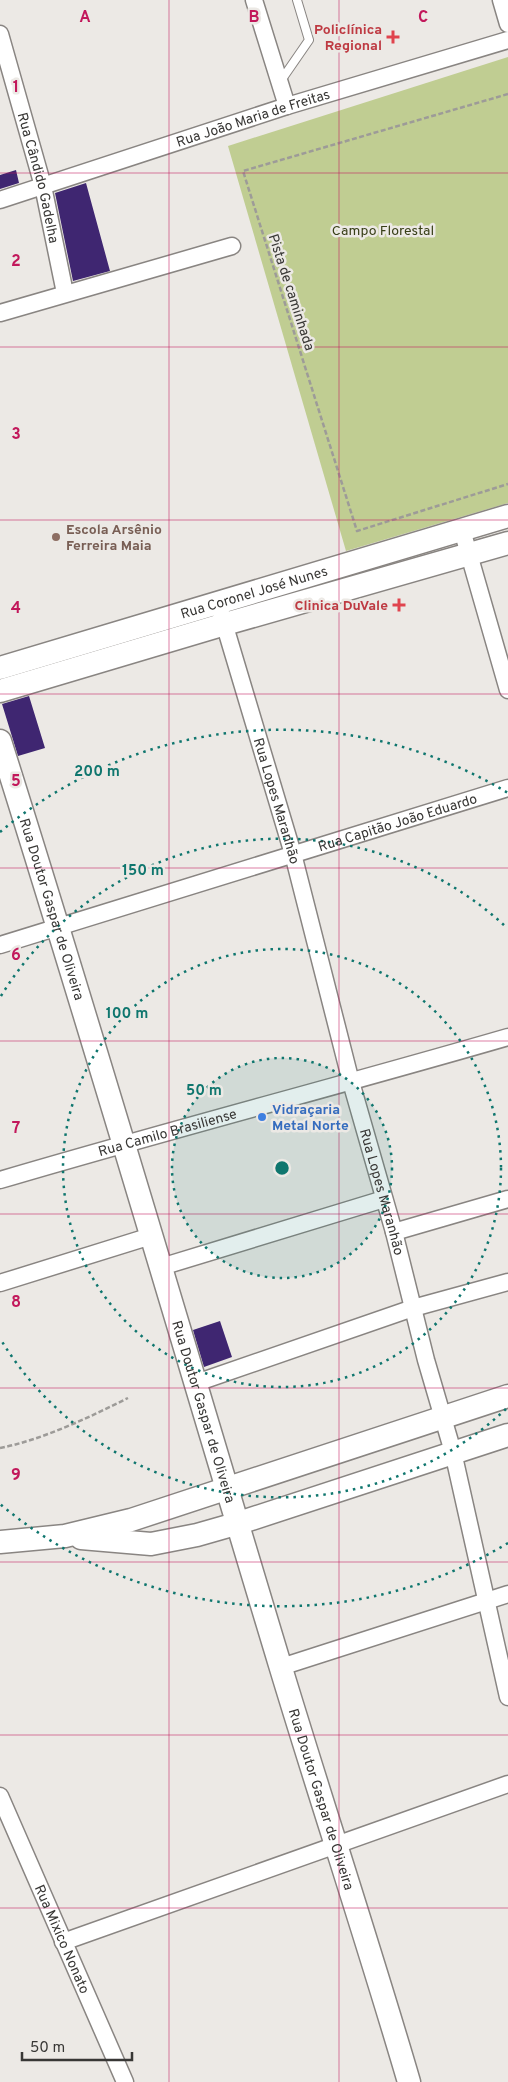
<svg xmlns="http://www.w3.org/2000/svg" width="508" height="2082" font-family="Overpass,sans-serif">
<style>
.green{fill:#c0cd92}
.building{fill:#3f2671}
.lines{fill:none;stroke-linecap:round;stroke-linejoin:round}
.lane-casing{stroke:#898582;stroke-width:10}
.street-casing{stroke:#898582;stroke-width:19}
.secondary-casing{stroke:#898582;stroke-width:25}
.path{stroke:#9d9b98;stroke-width:2.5;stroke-dasharray:5 2.5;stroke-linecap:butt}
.lane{stroke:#fff;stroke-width:8}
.street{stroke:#fff;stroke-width:16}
.secondary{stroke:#fff;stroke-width:22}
.grid{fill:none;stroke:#c2185b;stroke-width:1;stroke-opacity:0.55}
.ring{fill:none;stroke:#0f766e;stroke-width:2.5;stroke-dasharray:2.5 5}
.health-dot{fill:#e0444e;stroke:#ece9e5;stroke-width:2}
.education-dot{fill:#8d6e63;stroke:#ece9e5;stroke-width:2}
.shop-dot{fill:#3f7fe0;stroke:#ece9e5;stroke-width:2}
.labels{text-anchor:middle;stroke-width:5;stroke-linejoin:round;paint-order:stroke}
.health-label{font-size:14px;font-weight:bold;fill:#be3a42;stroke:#ece9e5;text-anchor:end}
.street-label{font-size:14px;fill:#383735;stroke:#ece9e5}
.park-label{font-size:14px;fill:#383f17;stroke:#ece9e5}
.education-label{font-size:14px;font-weight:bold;fill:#785e54;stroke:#ece9e5;text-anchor:start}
.shop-label{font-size:14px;font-weight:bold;fill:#366cbe;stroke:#ece9e5;text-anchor:start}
.grid-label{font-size:16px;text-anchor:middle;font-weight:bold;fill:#c2185b;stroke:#ece9e5;stroke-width:5;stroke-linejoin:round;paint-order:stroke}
.centre{fill:#0f766e;stroke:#ece9e5;stroke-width:2.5}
.ring-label{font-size:15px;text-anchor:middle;font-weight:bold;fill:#0f766e;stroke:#ece9e5;stroke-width:5;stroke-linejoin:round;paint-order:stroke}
</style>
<rect width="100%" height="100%" fill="#ece9e5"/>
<path class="green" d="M 508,57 L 508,503 L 346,551 L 228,146 Z"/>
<path class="building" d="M 16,170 L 19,183 L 0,189 L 0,175 Z
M 86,183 L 110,271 L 73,281 L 55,193 Z
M 29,696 L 45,748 L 18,756 L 2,704 Z
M 220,1321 L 232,1357 L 204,1367 L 193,1330 Z"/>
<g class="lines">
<defs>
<path id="lane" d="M 280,82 L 309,40 L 297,0"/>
<g id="street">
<path d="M 254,0 L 287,106"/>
<path d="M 501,0 L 508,24"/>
<path id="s1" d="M 0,34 L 43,186 L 65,293"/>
<path id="s2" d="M 0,200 L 287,106 L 508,40"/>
<path d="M 0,313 L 232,246"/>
<path d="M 462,530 L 508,690"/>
<path id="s3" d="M 221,613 L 293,854 L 351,1082 L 394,1232 L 426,1360 L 453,1452 L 508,1697"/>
<path id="s4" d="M 0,945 L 508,788"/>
<path id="s5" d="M 0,1180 C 169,1130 339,1086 508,1037"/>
<path d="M 394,1232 L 508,1199"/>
<path d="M 161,1267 L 384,1199"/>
<path d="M 0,1283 L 151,1236"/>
<path d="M 196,1383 L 413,1308 L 508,1282"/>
<path d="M 281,1667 L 508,1594"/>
<path id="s6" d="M 0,1796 L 125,2082"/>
<path d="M 63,1942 L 508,1784"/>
</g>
<g id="secondary">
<path id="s7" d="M 0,668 L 508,516"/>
<path d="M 0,691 L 225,624 L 508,543"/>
<path id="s8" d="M 0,741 C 97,1048 187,1357 280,1665 C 322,1804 368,1942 409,2082"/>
<path d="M 81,1538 L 151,1544 L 197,1535 L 239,1523 L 508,1435"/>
<path d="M 0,1542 L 65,1536 L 131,1520 L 508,1396"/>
</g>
</defs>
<use href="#lane" class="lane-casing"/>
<use href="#street" class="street-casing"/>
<use href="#secondary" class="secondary-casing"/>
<path class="path" d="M 508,94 L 243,171 L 357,531 L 508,484
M 0,1448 C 42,1440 90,1417 128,1398"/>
<use href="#lane" class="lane"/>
<use href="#street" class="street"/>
<use href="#secondary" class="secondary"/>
</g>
<path class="grid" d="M 169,0 L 169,2082M 339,0 L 339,2082M 0,173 L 508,173M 0,347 L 508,347M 0,520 L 508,520M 0,694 L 508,694M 0,868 L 508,868M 0,1041 L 508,1041M 0,1214 L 508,1214M 0,1388 L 508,1388M 0,1562 L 508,1562M 0,1735 L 508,1735M 0,1908 L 508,1908"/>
<circle cx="282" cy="1168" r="110" fill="#0f766e" fill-opacity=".12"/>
<g class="ring">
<circle cx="282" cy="1168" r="110"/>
<circle cx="282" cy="1168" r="219"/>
<path d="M506 1409A329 329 0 0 1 1 1340M1 996A329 329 0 0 1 506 927"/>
<path d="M508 1543A438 438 0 0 1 0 1504M0 832A438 438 0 0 1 508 793"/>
</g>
<g class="health-dot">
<path d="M390.5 29.5h5v5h5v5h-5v5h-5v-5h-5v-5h5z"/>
<path d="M396.5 597.5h5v5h5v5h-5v5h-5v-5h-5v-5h5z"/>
</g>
<circle class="education-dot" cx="56" cy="537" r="5"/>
<circle class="shop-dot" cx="262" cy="1117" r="5"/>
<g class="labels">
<g class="health-label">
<text x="382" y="34">Policlínica<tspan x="382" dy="16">Regional</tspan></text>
<text x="388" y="610">Clinica DuVale</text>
</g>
<g class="street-label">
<text dy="5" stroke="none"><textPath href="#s2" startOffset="266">Rua João Maria de Freitas</textPath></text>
<text dy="5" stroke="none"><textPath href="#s1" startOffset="149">Rua Cândido Gadelha</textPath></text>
<text transform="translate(292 292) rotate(72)" y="5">Pista de caminhada</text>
<text dy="5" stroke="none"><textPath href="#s7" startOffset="265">Rua Coronel José Nunes</textPath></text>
<text dy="5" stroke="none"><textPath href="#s3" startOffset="196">Rua Lopes Maranhão</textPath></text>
<text dy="5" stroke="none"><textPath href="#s4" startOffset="416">Rua Capitão João Eduardo</textPath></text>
<text dy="5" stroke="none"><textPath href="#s8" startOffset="176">Rua Doutor Gaspar de Oliveira</textPath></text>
<text dy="5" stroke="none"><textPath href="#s5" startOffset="174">Rua Camilo Brasiliense</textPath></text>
<text dy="5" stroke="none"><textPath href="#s3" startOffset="601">Rua Lopes Maranhão</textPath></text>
<text dy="5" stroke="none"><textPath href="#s8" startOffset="701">Rua Doutor Gaspar de Oliveira</textPath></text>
<text dy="5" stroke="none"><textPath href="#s8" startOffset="1106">Rua Doutor Gaspar de Oliveira</textPath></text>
<text dy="5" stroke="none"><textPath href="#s6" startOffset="156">Rua Mixico Nonato</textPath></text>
</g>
<g class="park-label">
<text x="383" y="235">Campo Florestal</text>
</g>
<g class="education-label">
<text x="66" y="534">Escola Arsênio<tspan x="66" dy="16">Ferreira Maia</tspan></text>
</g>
<g class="shop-label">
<text x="272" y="1114">Vidraçaria<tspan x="272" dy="16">Metal Norte</tspan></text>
</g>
</g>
<g class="grid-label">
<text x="85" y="22">A</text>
<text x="254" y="22">B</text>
<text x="423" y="22">C</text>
<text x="16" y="92">1</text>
<text x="16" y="266">2</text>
<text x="16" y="439">3</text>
<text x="16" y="613">4</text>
<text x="16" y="786">5</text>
<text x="16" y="960">6</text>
<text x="16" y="1133">7</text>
<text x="16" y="1307">8</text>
<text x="16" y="1480">9</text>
</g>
<circle cx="282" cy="1168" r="8" class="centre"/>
<g class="ring-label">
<text x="97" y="776">200 m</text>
<text x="143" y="875">150 m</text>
<text x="127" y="1018">100 m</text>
<text x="204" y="1095">50 m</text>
</g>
<path d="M22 2052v8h110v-8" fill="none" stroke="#383735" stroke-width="2.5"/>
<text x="30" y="2052" font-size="15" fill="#383735" stroke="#ece9e5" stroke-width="4" paint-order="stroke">50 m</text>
</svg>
